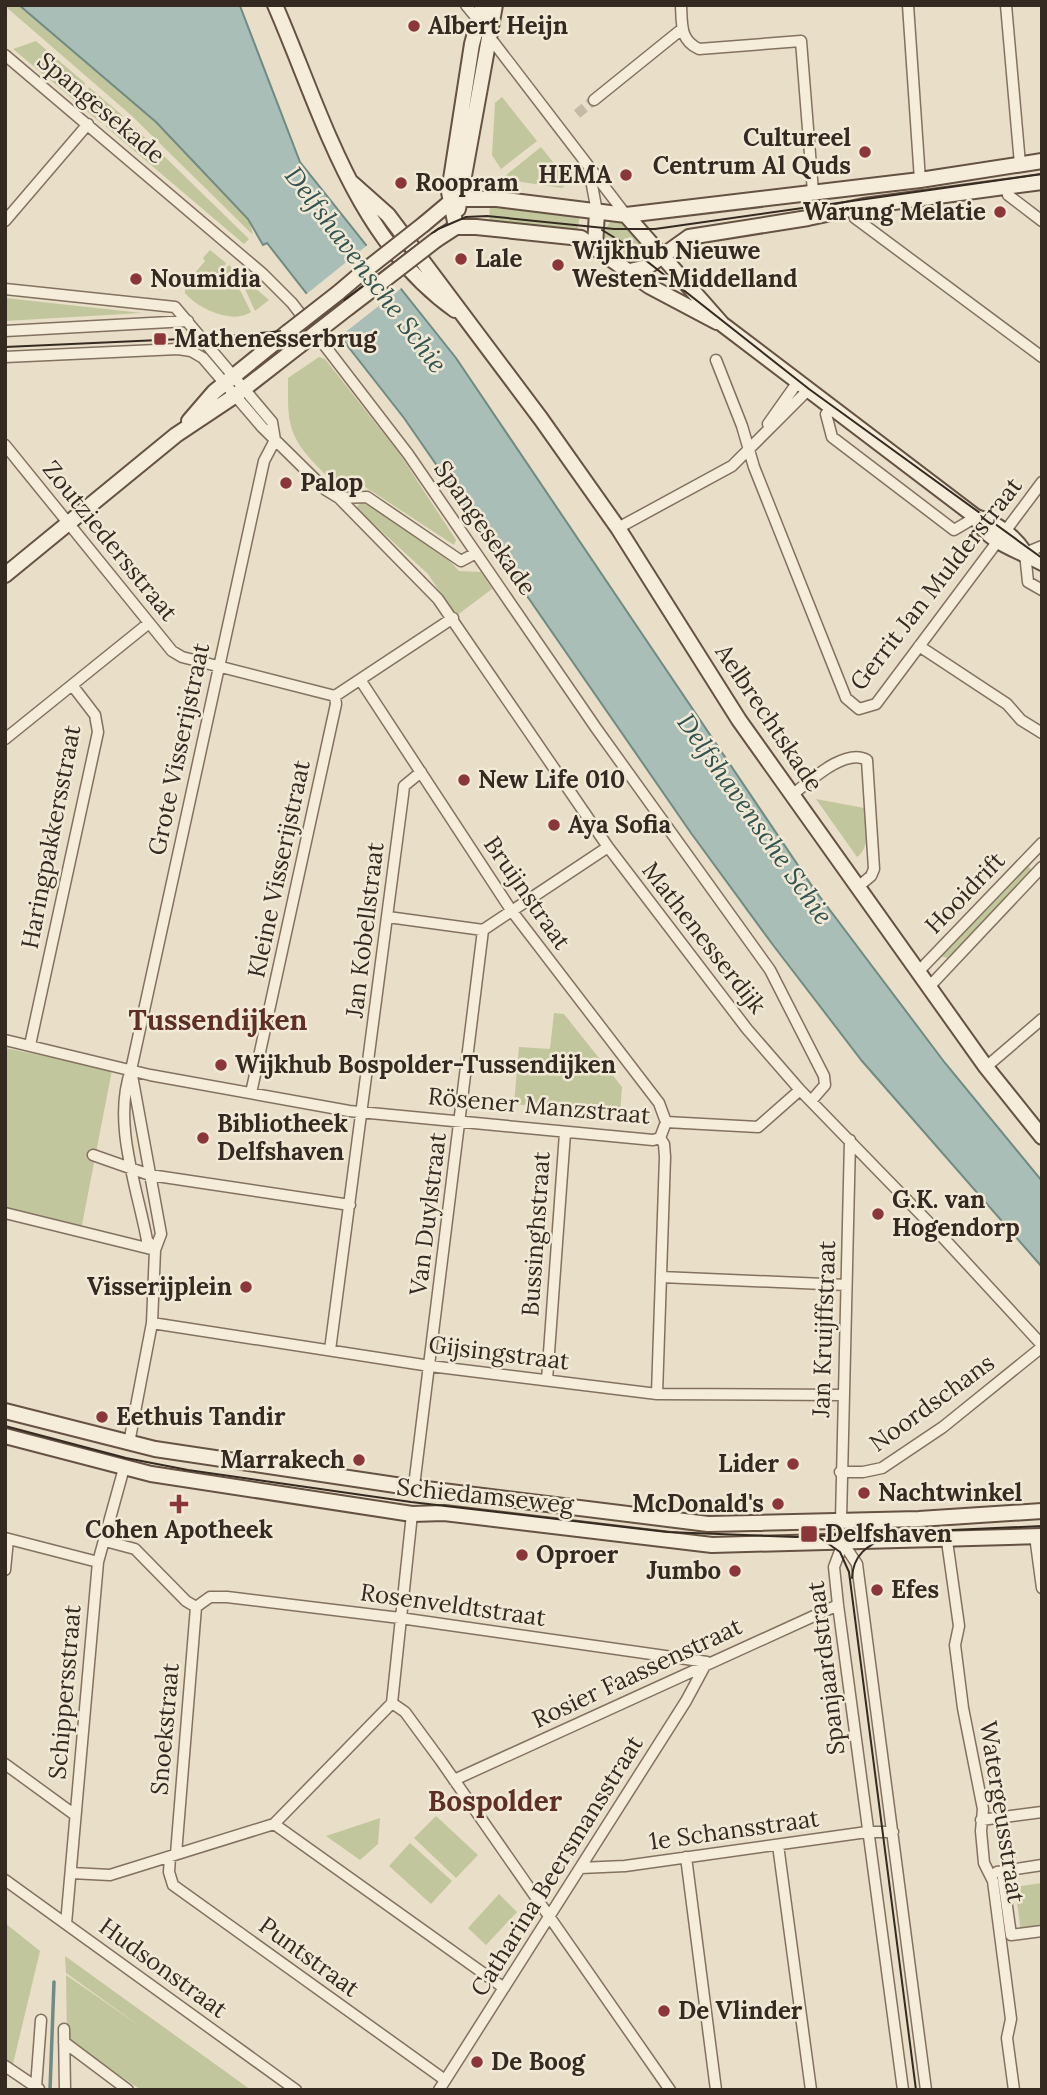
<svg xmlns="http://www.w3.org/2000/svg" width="1047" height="2095" font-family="Lora,serif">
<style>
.green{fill:#c2c69c}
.water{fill:#a8beb7;stroke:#708b83;stroke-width:2}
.pier{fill:#e9dec7}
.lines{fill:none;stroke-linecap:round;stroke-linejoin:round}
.stream{stroke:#708b83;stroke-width:3.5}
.street-tunnel{stroke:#c5baa6;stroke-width:10;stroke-dasharray:10 5;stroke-linecap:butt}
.street-casing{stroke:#83715f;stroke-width:13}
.secondary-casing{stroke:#655242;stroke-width:18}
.street{stroke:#f5ecda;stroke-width:10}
.secondary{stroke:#f5ecda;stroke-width:14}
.tram{stroke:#352a21;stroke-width:2}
.secondary-bridge-casing{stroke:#655242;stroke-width:18;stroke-linecap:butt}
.secondary-bridge{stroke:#f5ecda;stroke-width:14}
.poi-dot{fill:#8b3638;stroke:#f1e9d6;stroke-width:2.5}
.labels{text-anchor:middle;stroke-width:5;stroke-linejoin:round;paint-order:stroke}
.poi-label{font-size:24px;font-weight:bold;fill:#352a21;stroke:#f1e9d6;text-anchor:start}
.street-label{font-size:24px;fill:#352a21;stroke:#f1e9d6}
.water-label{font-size:26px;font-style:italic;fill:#325350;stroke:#f1e9d6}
.quarter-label{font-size:28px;font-weight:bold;fill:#5d2f25;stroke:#f1e9d6}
</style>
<rect width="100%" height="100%" fill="#e9dec7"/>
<path class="green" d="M 19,5 L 156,122 L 241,211 L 249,219 L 253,235 L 132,116 L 5,6 Z
M 36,41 L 85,83 L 80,105 L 13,49 Z
M 89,87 L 123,116 L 101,123 L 84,109 Z
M 502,97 L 537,141 L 501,169 L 492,155 L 495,103 Z
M 127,120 L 249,239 L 244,244 L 105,126 Z
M 541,147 L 569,182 L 562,188 L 508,180 L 505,176 Z
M 490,203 L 580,213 L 577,234 L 489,223 Z
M 610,222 L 625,222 L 644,245 L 645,260 C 626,269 608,252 602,234 Z
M 210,250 L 226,263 L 220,274 L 240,290 L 251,312 C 233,325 197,308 185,293 L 185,285 L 205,261 L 203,258 Z
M 229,265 L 269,300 L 255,311 L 245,289 L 224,271 Z
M 5,298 L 142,313 L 5,321 Z
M 319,357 L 325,359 L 399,453 L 456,540 L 454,545 L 353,479 L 337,484 C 329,479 323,472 316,465 C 286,433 288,420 288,378 Z
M 362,501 L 445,556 L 459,571 L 481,572 L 492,589 L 456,616 L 428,574 L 356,508 Z
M 816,799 L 864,808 C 865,824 872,846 857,857 Z
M 1026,864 L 1033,871 L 950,959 L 940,956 Z
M 554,1013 L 564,1014 L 622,1087 L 620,1114 L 514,1104 L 519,1047 L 550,1049 Z
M 5,1048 L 112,1070 L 81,1230 L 5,1210 Z
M 436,1816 L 478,1855 L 456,1878 L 414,1838 Z
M 380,1818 L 378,1844 L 360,1860 L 326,1836 Z
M 410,1843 L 452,1881 L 431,1904 L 389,1866 Z
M 1042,1883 L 1042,1929 L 1021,1932 L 1015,1887 Z
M 499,1894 L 517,1912 L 486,1945 L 468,1928 Z
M 5,1923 L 40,1951 L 12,2068 L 5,2064 Z
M 65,1956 L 251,2090 L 141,2090 L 67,2039 L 66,1975 L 144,2029 L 66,1973 Z"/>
<path class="water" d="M 19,5 L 240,6 L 300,162 L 456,358 L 814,889 L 945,1063 L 1042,1181 L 1042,1267 L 862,1061 L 773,945 L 691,833 L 404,418 L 267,243 L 263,245 L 248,219 L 156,122 Z"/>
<path class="pier" d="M 370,243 L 404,286 L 338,338 L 304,296 Z"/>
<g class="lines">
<path class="stream" d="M 50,2090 L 54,1982"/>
<path class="street-tunnel" d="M 577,114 L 594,100"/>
<defs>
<path id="street" d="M 466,5 L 480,22
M 681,5 C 682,25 680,40 699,49 L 801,41 L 813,192
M 908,5 L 920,180
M 1006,5 L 1020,164
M 488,35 L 626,215
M 5,55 L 263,274 L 292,303 L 408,454 L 596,728 L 770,970 L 824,1076 L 825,1085 L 812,1100
M 594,100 L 682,29
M 589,169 L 597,212
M 1006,185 L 1008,195 L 1042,221
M 853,207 L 855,218 L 1042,357
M 5,221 L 88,124
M 5,289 L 175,307 L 272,422 L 275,440
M 5,331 L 188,321
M 5,357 L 178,349 L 191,351 L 203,358 L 262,427 L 326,490 L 339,498 L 438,599 L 608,847 L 747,1029 L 800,1090 L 937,1231 L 1042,1345
M 716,360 L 742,426 L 754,467 L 846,698 L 859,709 L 876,704 L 1042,482
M 830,409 L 826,414 L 832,437 L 954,530 L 976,517
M 768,424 L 797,383
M 5,445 L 172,651 L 182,657 L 335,696 L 453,618
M 339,498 L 367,497 L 461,561 L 476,553
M 618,528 L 732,466 L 807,391
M 1042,546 L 1025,553 L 1028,582 L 1042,590
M 919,646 L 1007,704 L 1021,720 L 1042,733
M 5,739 L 149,623
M 792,795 C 809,782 845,747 867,760 L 874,869 L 871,876 L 859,886
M 388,917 L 483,930
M 918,972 L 1042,843
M 929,987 L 1042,867
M 5,1040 L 150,1075 L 349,1111 L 653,1140 L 660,1138 L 666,1122 L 659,1103 L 511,910 L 361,681
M 30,1045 L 98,732 L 95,715 L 72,685
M 986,1067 L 1042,1019
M 131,1070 L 264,461 L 275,440
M 251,1093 L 336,704 L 335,696
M 666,1122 L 758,1127 L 800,1090
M 93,1155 L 150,1175 L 350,1205
M 5,1213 L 155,1250
M 661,1277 L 846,1285
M 152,1323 L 430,1366 L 657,1394 L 843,1395
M 330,1350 L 403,795 L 404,786 L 421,772
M 547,1380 L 565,1133
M 657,1394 L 665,1157 L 664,1144 L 660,1138
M 129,1443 L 152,1323 L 155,1250 L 161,1234 L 131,1070 C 112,1122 137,1187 147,1240 L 155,1250
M 840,1472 L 863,1472 L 882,1468 L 943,1427 L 1042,1347
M 414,1486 L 483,930 L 608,847
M 841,1520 L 850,1140
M 1035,1536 L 1042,1588
M 5,1538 L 98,1562
M 105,1541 L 135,1549 L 186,1601 L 196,1607
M 947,1541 L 959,1626 L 955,1645 L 963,1708 L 983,1809 L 981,1831 L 984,1863 L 993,1881 L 1011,2019 L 1007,2038 L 1014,2090
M 843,1543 L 857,1564 L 926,2090
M 843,1543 L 834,1567 L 838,1605 L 903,2090
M 5,1570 L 8,1539
M 196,1607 L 210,1597 L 227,1597 L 400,1618 L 707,1662 L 686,1701 L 439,2090
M 392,1703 L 405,1712 L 441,1761 L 670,2090
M 392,1703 L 274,1824 L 504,1988
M 392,1703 L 412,1514
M 5,1764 L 75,1815
M 454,1780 L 838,1605
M 981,1820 L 1042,1812
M 778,1845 L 811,2090
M 176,1854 L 196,1607
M 170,1857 L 169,1872 L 173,1885 L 445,2080
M 686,1857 L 716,2090
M 580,1868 L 625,1866 L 867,1832 L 893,1832
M 1002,1871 L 1011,1935 L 1042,1931
M 997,1872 L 1042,1865
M 71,1873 L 110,1875 L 274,1824
M 5,1880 L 296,2090
M 66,1924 L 98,1562 L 124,1468
M 64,2029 L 65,2090
M 64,2042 L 128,2090
M 5,2066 L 39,2089
M 36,2087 L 41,2020"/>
<path id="secondary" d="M 275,5 C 322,113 354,238 455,310
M 352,183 L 388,215 L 541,419 L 618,528 L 739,720 L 986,1067 L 1042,1137
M 458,209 L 495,5
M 626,215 L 722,324 L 976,517 C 997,523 1013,535 1025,553
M 424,224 L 449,203 L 465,199 L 497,199 L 626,215 L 920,180 L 1042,161
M 456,227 L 449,192 L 472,44 L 483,5
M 436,240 L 456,227 L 476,227 L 581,238 L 649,286 L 717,322
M 595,246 L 597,212
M 630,271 L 647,267 L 689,237 L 808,218 L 864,206 L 1042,182
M 338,293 L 358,276
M 349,307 L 370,291
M 189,421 L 214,392 L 288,332
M 976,517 C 987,543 1019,550 1042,563
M 5,575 L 176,435 L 236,395 L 299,346
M 5,1411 L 155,1449 L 402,1486 L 708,1524 L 919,1519 L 1042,1511
M 5,1436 L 151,1474 L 412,1514 L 444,1513 L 712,1545 L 1042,1536"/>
</defs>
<use href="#street" class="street-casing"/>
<use href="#secondary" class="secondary-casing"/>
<use href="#street" class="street"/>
<use href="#secondary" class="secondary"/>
<path class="tram" d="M 602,230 L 625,244 L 809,389 L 1042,558
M 5,347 L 204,338 L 306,329 L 438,229 L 466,217 L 487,216 L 614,229 L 655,229 L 1042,174
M 5,1426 L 126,1458 L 188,1470 L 411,1502 L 667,1532 L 796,1537 L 1042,1526
M 816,1535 L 840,1552 L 849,1572 L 916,2090
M 852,1578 C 853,1555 867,1545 888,1537"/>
<defs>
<path id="secondary-bridge" d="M 358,276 L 424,224
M 370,291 L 436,240
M 288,332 L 338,293
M 299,346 L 349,307"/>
</defs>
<use href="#secondary-bridge" class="secondary-bridge-casing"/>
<use href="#secondary-bridge" class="secondary-bridge"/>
</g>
<g class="poi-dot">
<circle cx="414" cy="26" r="7"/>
<circle cx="865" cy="152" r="7"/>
<circle cx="626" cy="175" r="7"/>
<circle cx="401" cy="183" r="7"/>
<circle cx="1000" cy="212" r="7"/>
<circle cx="461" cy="259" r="7"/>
<circle cx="558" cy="265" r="7"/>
<circle cx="136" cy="279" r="7"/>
<rect x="153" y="332" width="14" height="14" rx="3.5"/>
<circle cx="286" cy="483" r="7"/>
<circle cx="464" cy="780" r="7"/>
<circle cx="554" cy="825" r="7"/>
<circle cx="221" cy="1065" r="7"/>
<circle cx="203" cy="1138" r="7"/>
<circle cx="878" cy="1214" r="7"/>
<circle cx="246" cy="1287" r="7"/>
<circle cx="102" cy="1417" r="7"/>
<circle cx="359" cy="1460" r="7"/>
<circle cx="793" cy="1464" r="7"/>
<circle cx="864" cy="1493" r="7"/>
<path d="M175.5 1493.5h7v7h7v7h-7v7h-7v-7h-7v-7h7z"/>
<circle cx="778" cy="1504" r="7"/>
<rect x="800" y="1525" width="18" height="18" rx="3.5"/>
<circle cx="522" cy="1555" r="7"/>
<circle cx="735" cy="1571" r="7"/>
<circle cx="877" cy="1590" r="7"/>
<circle cx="664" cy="2011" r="7"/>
<circle cx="477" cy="2062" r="7"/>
</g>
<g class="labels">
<g class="poi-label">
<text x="428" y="34">Albert Heijn</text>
<text x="851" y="146" text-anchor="end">Cultureel<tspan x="851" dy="28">Centrum Al Quds</tspan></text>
<text x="612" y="183" text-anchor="end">HEMA</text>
<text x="415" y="191">Roopram</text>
<text x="986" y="220" text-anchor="end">Warung Melatie</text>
<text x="572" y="259">Wijkhub Nieuwe<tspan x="572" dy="28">Westen-Middelland</tspan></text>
<text x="475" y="267">Lale</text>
<text x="150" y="287">Noumidia</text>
<text x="174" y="347">Mathenesserbrug</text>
<text x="300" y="491">Palop</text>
<text x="478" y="788">New Life 010</text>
<text x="568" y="833">Aya Sofia</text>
<text x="235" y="1073">Wijkhub Bospolder-Tussendijken</text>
<text x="217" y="1132">Bibliotheek<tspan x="217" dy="28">Delfshaven</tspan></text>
<text x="892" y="1208">G.K. van<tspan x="892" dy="28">Hogendorp</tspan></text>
<text x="232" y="1295" text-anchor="end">Visserijplein</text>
<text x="116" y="1425">Eethuis Tandir</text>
<text x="345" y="1468" text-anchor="end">Marrakech</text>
<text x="779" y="1472" text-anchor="end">Lider</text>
<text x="878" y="1501">Nachtwinkel</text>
<text x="764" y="1512" text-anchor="end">McDonald's</text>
<text x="179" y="1538" text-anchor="middle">Cohen Apotheek</text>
<text x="825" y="1542">Delfshaven</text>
<text x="536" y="1563">Oproer</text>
<text x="721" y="1579" text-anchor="end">Jumbo</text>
<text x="891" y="1598">Efes</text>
<text x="678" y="2019">De Vlinder</text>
<text x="491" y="2070">De Boog</text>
</g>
<g class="street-label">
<text transform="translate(101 108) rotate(40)" y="8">Spangesekade</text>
<text transform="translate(485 528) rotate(55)" y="8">Spangesekade</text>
<text transform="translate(110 541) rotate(51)" y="8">Zoutziedersstraat</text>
<text transform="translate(936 584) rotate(-52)" y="8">Gerrit Jan Mulderstraat</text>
<text transform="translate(769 718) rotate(56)" y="8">Aelbrechtskade</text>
<text transform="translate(179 749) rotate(-78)" y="8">Grote Visserijstraat</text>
<text transform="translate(51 837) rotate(-79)" y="8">Haringpakkersstraat</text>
<text transform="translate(279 869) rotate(-78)" y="8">Kleine Visserijstraat</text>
<text transform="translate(527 893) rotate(55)" y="8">Bruijnstraat</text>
<text transform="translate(965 893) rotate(-46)" y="8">Hooidrift</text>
<text transform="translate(365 930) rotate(-83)" y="8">Jan Kobellstraat</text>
<text transform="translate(704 938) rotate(52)" y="8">Mathenesserdijk</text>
<text transform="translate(539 1106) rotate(5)" y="8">Rösener Manzstraat</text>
<text transform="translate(428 1214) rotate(-83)" y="8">Van Duylstraat</text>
<text transform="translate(536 1234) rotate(-86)" y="8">Bussinghstraat</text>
<text transform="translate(824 1329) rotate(-88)" y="8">Jan Kruijffstraat</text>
<text transform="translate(499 1353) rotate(7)" y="8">Gijsingstraat</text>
<text transform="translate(932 1403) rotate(-36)" y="8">Noordschans</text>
<text transform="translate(485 1496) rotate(6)" y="8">Schiedamseweg</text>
<text transform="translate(453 1605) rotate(8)" y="8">Rosenveldtstraat</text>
<text transform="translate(826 1668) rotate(-97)" y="8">Spanjaardstraat</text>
<text transform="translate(637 1673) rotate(-25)" y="8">Rosier Faassenstraat</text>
<text transform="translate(65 1692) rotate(-85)" y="8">Schippersstraat</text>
<text transform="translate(165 1729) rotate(-85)" y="8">Snoekstraat</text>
<text transform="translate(1002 1812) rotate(81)" y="8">Watergeusstraat</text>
<text transform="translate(734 1830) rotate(-8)" y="8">1e Schansstraat</text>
<text transform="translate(557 1866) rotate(-58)" y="8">Catharina Beersmansstraat</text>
<text transform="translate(309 1957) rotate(36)" y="8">Puntstraat</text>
<text transform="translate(163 1968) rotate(36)" y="8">Hudsonstraat</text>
</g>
<g class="water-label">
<text transform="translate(366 270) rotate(53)" y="9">Delfshavensche Schie</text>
<text transform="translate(755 819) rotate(55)" y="9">Delfshavensche Schie</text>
</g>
<g class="quarter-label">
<text x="218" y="1030">Tussendijken</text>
<text x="495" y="1811">Bospolder</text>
</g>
</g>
<rect width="1047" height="2095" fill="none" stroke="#352a21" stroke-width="14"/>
</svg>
